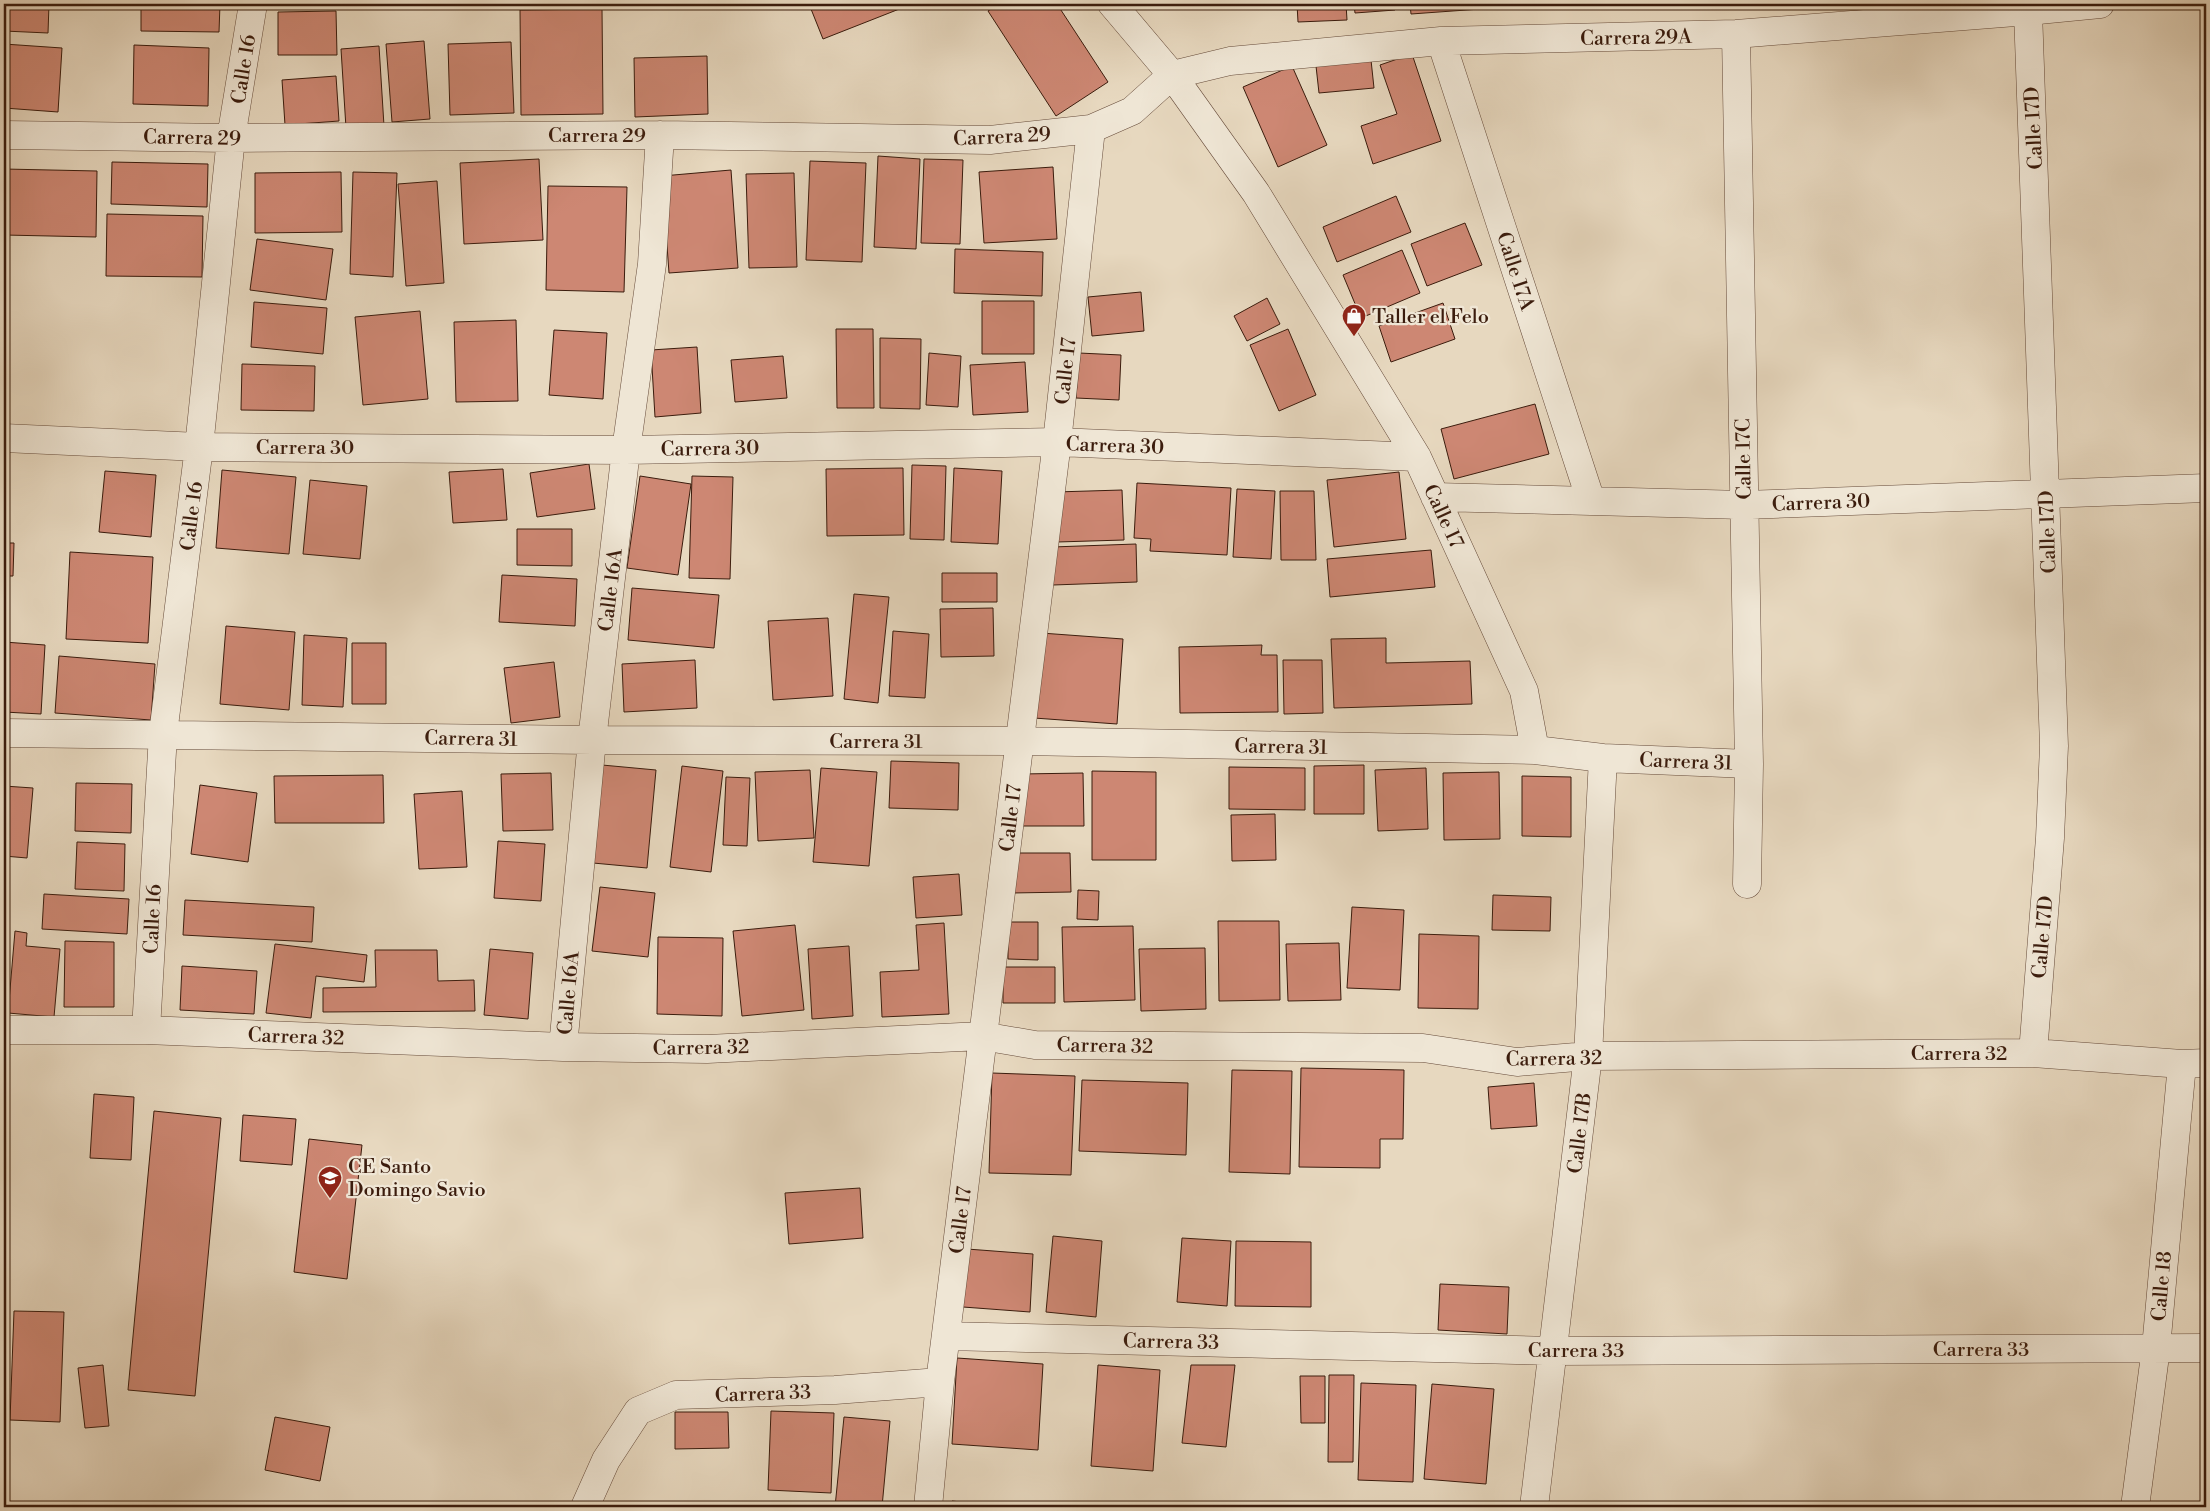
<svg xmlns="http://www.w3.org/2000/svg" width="2210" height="1511" font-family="'Libre Bodoni',serif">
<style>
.building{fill:#cd8773;stroke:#3b1c0d}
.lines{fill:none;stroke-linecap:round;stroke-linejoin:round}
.minor-casing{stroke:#664b3a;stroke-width:29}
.minor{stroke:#efe6d5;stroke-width:28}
.labels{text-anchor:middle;stroke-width:4.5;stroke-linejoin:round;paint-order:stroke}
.street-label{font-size:20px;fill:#3b1c0d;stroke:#efe6d5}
.poi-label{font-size:20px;fill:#3b1c0d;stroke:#efe6d5;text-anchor:start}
</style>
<rect width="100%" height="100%" fill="#e7d8bf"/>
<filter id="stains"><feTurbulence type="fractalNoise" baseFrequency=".004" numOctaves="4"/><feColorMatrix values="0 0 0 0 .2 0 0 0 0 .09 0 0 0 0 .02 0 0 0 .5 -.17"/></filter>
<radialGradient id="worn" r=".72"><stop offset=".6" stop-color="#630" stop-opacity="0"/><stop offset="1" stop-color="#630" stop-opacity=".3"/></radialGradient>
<path class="building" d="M 4,4 L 49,4 L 48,33 L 4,31 Z
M 141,4 L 220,4 L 219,32 L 141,31 Z
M 809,4 L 912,4 L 823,39 Z
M 999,4 L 1057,4 L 1108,82 L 1056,116 L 988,11 Z
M 1297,4 L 1346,4 L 1347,20 L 1298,22 Z
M 1354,4 L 1394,4 L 1395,10 L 1355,13 Z
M 1410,4 L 1493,4 L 1494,8 L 1411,14 Z
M 602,9 L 603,114 L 521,115 L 520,10 Z
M 336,11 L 337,55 L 278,55 L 278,12 Z
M 424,41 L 430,119 L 392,122 L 386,44 Z
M 511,42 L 514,113 L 450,115 L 448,44 Z
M 4,44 L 62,48 L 58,112 L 4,108 Z
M 134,45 L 209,48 L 208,106 L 133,104 Z
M 379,46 L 384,126 L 346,128 L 341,49 Z
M 1412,54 L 1441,141 L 1373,164 L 1361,126 L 1397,114 L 1380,65 Z
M 707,56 L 708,114 L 635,117 L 634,58 Z
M 1371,60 L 1374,88 L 1319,93 L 1316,66 Z
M 1292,66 L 1327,145 L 1278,167 L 1243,87 Z
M 336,76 L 339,121 L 285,125 L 282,80 Z
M 878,156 L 920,159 L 916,249 L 874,247 Z
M 539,159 L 543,240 L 464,244 L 460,163 Z
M 924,159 L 963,160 L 960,244 L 921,243 Z
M 810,161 L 866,163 L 862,262 L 806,260 Z
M 112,162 L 208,164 L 207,207 L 111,204 Z
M 1053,167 L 1057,239 L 984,243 L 979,172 Z
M 4,169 L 97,171 L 96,237 L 4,235 Z
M 731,170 L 738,268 L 669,273 L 662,176 Z
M 341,172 L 342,232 L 255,233 L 255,173 Z
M 353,172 L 397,173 L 393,277 L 350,274 Z
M 794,173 L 797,267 L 749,268 L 746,174 Z
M 437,181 L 444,283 L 406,286 L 398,184 Z
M 548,186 L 627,187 L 624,292 L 546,290 Z
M 1396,196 L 1411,232 L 1337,262 L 1323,227 Z
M 107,214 L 203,216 L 202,277 L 106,276 Z
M 1465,223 L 1482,265 L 1427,286 L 1411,244 Z
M 257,239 L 333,249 L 326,300 L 250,290 Z
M 955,249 L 1043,252 L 1042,296 L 954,293 Z
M 1402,250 L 1420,293 L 1361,318 L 1343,275 Z
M 1141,292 L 1144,331 L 1092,336 L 1088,297 Z
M 1267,298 L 1280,324 L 1247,341 L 1234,316 Z
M 982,301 L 1034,301 L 1034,354 L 982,354 Z
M 254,302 L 327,308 L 323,354 L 251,347 Z
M 1443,303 L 1455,339 L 1391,362 L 1379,326 Z
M 420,311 L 428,399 L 363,405 L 355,317 Z
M 516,320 L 518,401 L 456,402 L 454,322 Z
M 836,329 L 873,329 L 874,408 L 837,408 Z
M 1288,329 L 1316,395 L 1279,411 L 1250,345 Z
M 554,330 L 607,333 L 603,399 L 549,395 Z
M 880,338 L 921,339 L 920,409 L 880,408 Z
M 697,347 L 701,413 L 655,417 L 651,350 Z
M 929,353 L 961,356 L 958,407 L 926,405 Z
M 1079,353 L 1121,355 L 1119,400 L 1076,398 Z
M 783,356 L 787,398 L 735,402 L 731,360 Z
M 1025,362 L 1028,412 L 973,415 L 970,365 Z
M 242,364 L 315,366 L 314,411 L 241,410 Z
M 1535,404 L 1549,454 L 1454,479 L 1441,429 Z
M 589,464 L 595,509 L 537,517 L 530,473 Z
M 912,465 L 946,466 L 944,540 L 910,539 Z
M 903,468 L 904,535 L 827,536 L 826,469 Z
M 954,468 L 1002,471 L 998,544 L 951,542 Z
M 503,469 L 507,520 L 453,523 L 449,472 Z
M 222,470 L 296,477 L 289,554 L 216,548 Z
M 105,471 L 156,475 L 151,537 L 99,532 Z
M 1399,472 L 1406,539 L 1334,547 L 1327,480 Z
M 640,476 L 691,484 L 678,575 L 627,568 Z
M 692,476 L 733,477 L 730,579 L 689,578 Z
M 310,480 L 367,486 L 360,559 L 303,554 Z
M 1137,483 L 1231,488 L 1227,555 L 1150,551 L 1151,539 L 1134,538 Z
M 1237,489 L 1275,491 L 1271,559 L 1233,557 Z
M 1122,490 L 1124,540 L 1057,542 L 1055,492 Z
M 1280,491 L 1314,491 L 1316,560 L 1281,560 Z
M 517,529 L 572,529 L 572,566 L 517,565 Z
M 4,543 L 14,543 L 13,576 L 4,576 Z
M 1136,544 L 1137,582 L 1053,585 L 1052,547 Z
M 1431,550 L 1435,587 L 1330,597 L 1327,559 Z
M 70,552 L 153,557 L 148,643 L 66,639 Z
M 942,573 L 997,573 L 997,602 L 942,602 Z
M 502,575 L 577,579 L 575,626 L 499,622 Z
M 632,588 L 719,595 L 714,648 L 628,640 Z
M 854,594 L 889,597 L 878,703 L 844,699 Z
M 993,608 L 994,656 L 941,657 L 940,609 Z
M 828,618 L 833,696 L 773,700 L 768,621 Z
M 226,626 L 295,632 L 289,710 L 220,704 Z
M 893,631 L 929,634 L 925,698 L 889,696 Z
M 1041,633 L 1123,639 L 1117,724 L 1034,718 Z
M 304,635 L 347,638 L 343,707 L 302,705 Z
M 1386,638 L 1386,663 L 1470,661 L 1472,704 L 1334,708 L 1331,639 Z
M 4,642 L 45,645 L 41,714 L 4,712 Z
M 352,643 L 386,643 L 386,704 L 352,704 Z
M 1262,645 L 1261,655 L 1277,655 L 1278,712 L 1180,713 L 1179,647 Z
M 59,656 L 155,664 L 151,720 L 55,713 Z
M 695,660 L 697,708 L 624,712 L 622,664 Z
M 1283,660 L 1322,660 L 1323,713 L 1284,714 Z
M 554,662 L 560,717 L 511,723 L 504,668 Z
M 891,761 L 959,763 L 958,810 L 889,808 Z
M 602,765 L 656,770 L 647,868 L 593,863 Z
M 1364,765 L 1364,814 L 1314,814 L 1314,766 Z
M 682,766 L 723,771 L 711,872 L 670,867 Z
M 1229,767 L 1305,768 L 1305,810 L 1229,809 Z
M 821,768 L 877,772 L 869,866 L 813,862 Z
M 1426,768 L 1428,829 L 1378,831 L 1375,770 Z
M 810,770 L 814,838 L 758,841 L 755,772 Z
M 1092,771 L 1156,772 L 1156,860 L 1092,860 Z
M 1499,772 L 1500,839 L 1444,840 L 1443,773 Z
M 551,773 L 553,830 L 503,831 L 501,774 Z
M 1083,773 L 1084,826 L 1021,826 L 1021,774 Z
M 383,775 L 384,823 L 275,823 L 274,776 Z
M 1522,776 L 1571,777 L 1571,837 L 1522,836 Z
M 726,777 L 750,778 L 747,846 L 723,845 Z
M 76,783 L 132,784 L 131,833 L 75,831 Z
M 200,785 L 257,793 L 248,862 L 191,854 Z
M 4,786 L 33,788 L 27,858 L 4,856 Z
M 462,791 L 467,867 L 419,869 L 414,794 Z
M 1275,814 L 1276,860 L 1232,861 L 1231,815 Z
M 498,841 L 545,844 L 541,901 L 494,898 Z
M 77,842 L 125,844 L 124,891 L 75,889 Z
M 1012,853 L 1070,853 L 1071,892 L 1012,893 Z
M 959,874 L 962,915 L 916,918 L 913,877 Z
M 600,887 L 655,893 L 648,957 L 592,951 Z
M 1078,890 L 1099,891 L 1098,920 L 1077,919 Z
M 44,894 L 129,899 L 127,934 L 42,929 Z
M 1493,895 L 1551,897 L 1550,931 L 1492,930 Z
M 185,900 L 314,907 L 312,942 L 183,935 Z
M 1352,907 L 1404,910 L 1400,990 L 1347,988 Z
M 1218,921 L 1279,921 L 1280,1000 L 1219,1001 Z
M 1008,922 L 1038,922 L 1038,960 L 1008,959 Z
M 944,923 L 949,1014 L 882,1017 L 880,972 L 919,970 L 916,925 Z
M 795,925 L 804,1010 L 742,1016 L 733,931 Z
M 1133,926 L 1135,1000 L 1064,1002 L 1062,927 Z
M 15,931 L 27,933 L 26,946 L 60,949 L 54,1017 L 8,1013 Z
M 1419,934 L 1479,936 L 1478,1009 L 1418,1008 Z
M 658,937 L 723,938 L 722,1016 L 657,1014 Z
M 65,941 L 114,942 L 114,1007 L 64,1007 Z
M 1339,943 L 1341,1000 L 1288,1001 L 1286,944 Z
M 275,944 L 367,955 L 364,982 L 316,976 L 311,1018 L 266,1013 Z
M 849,946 L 853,1016 L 812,1019 L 808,949 Z
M 1205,948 L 1206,1009 L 1141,1011 L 1139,949 Z
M 490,949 L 533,953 L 528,1019 L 484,1015 Z
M 375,950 L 437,950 L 438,981 L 474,980 L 475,1011 L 323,1012 L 323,988 L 376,987 Z
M 182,966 L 257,971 L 254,1014 L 180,1010 Z
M 1003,967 L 1055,967 L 1055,1003 L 1003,1003 Z
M 1301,1068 L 1404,1070 L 1403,1139 L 1380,1139 L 1380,1168 L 1299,1167 Z
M 1232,1070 L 1292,1071 L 1290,1174 L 1229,1172 Z
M 992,1073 L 1075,1076 L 1071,1175 L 989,1173 Z
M 1082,1080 L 1188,1083 L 1186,1155 L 1079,1151 Z
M 1534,1083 L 1537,1126 L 1491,1129 L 1488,1087 Z
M 94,1094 L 134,1097 L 131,1160 L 90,1158 Z
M 154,1111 L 221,1118 L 195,1396 L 128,1390 Z
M 243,1115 L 296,1119 L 292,1165 L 240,1161 Z
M 309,1139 L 362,1145 L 347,1279 L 294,1272 Z
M 860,1188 L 863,1238 L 789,1244 L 785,1193 Z
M 1053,1236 L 1102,1241 L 1096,1317 L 1046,1312 Z
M 1182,1238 L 1231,1241 L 1227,1306 L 1177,1302 Z
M 1236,1241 L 1311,1242 L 1311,1307 L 1235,1306 Z
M 967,1249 L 1033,1254 L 1030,1312 L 963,1307 Z
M 1440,1284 L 1509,1287 L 1507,1334 L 1438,1330 Z
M 14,1311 L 64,1312 L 60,1422 L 10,1420 Z
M 957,1358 L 1043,1364 L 1038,1450 L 952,1444 Z
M 103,1365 L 109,1426 L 85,1428 L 78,1368 Z
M 1098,1365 L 1160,1370 L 1153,1471 L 1091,1466 Z
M 1191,1365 L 1235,1365 L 1226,1447 L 1182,1443 Z
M 1329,1375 L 1354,1375 L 1353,1462 L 1328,1462 Z
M 1300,1376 L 1325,1376 L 1325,1423 L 1301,1423 Z
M 1361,1383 L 1416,1385 L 1413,1482 L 1358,1480 Z
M 1432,1384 L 1494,1389 L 1486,1484 L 1424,1479 Z
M 771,1411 L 834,1413 L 831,1493 L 768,1490 Z
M 675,1412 L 728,1412 L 729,1448 L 675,1449 Z
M 275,1417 L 330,1427 L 320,1481 L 265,1470 Z
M 844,1417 L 890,1421 L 882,1507 L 835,1507 Z
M 952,1501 L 1006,1507 L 952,1507 Z"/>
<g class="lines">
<defs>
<path id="minor" d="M 1112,4 L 1172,75 L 1256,193 L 1417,457 L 1524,691 L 1535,750
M 2028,11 L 2054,746 L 2050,838 L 2033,1053
M 1736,34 L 1749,764 L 1747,884
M 1441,41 L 1591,501
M 4,135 L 231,138 L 660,135 L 990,140 L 1091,129 L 1132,111 L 1172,75 L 1230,61 L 1441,41 L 1736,34 L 2028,11 L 2100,4
M 4,438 L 199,447 L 626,450 L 1057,442 L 1417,457
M 1435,497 L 1744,505 L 2206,488
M 4,733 L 592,740 L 1020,741 L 1535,750 L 1603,758 L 1749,764
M 4,1030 L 146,1030 L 563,1047 L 707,1049 L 982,1036 L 1035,1045 L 1423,1048 L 1517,1062 L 1588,1056 L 2033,1053 L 2182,1064 L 2206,1063
M 146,1030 L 163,734 L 199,447 L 231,138 L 253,4
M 563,1047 L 592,740 L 626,450 L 652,264 L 660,135
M 946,1336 L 1554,1351 L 2206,1348
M 585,1507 L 606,1460 L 638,1411 L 676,1395 L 835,1390 L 940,1382
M 928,1507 L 940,1382 L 1057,442 L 1091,129
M 1534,1507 L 1588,1056 L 1603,758
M 2135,1507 L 2156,1348 L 2182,1064"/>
</defs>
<use href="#minor" class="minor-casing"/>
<use href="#minor" class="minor"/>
</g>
<defs>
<symbol id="shop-pin" viewBox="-11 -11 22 30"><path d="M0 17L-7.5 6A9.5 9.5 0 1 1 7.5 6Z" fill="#8f2418" stroke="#efe6d5"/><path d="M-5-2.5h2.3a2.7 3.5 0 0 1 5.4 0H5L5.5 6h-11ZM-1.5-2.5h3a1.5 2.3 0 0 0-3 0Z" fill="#fff"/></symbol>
<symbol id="school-pin" viewBox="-11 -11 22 30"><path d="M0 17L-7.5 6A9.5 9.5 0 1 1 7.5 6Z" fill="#8f2418" stroke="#efe6d5"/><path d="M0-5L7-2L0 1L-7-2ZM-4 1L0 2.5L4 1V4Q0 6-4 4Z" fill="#fff"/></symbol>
</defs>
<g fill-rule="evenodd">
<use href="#shop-pin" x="1340" y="302" width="28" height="38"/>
<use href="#school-pin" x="316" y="1164" width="28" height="38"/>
</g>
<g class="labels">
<g class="street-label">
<text transform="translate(1636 37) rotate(-1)" y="7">Carrera 29A</text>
<text transform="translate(243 69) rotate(-81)" y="7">Calle 16</text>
<text transform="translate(2033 128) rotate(-93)" y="7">Calle 17D</text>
<text x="597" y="142">Carrera 29</text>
<text transform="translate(1002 136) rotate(-3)" y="7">Carrera 29</text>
<text transform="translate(192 137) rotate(1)" y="7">Carrera 29</text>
<text transform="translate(1516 271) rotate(72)" y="7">Calle 17A</text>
<text transform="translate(1065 371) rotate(-84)" y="7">Calle 17</text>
<text transform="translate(1115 445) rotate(2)" y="7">Carrera 30</text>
<text x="305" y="454">Carrera 30</text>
<text transform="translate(710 448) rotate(-1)" y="7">Carrera 30</text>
<text transform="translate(1743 459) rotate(-91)" y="7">Calle 17C</text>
<text transform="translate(1821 502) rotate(-2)" y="7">Carrera 30</text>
<text transform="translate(191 516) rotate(-83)" y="7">Calle 16</text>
<text transform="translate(1444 516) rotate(65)" y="7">Calle 17</text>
<text transform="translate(2047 532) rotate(-92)" y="7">Calle 17D</text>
<text transform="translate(610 590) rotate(-83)" y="7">Calle 16A</text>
<text transform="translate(471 738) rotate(1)" y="7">Carrera 31</text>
<text x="876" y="748">Carrera 31</text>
<text transform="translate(1281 746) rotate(1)" y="7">Carrera 31</text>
<text transform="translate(1686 761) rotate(2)" y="7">Carrera 31</text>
<text transform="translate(1010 818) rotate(-83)" y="7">Calle 17</text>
<text transform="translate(152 919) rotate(-87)" y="7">Calle 16</text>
<text transform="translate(2042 937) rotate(-85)" y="7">Calle 17D</text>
<text transform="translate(568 993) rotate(-85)" y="7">Calle 16A</text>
<text transform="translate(296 1036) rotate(2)" y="7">Carrera 32</text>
<text transform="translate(1105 1045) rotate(1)" y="7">Carrera 32</text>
<text transform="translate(701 1047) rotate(-1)" y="7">Carrera 32</text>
<text x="1959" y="1060">Carrera 32</text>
<text transform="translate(1554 1058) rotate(-1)" y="7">Carrera 32</text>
<text transform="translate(1579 1133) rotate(-83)" y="7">Calle 17B</text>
<text transform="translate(960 1220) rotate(-83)" y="7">Calle 17</text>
<text transform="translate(2161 1286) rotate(-85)" y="7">Calle 18</text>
<text transform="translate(1171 1341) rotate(1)" y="7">Carrera 33</text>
<text x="1981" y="1356">Carrera 33</text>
<text x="1576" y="1357">Carrera 33</text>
<text transform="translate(763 1393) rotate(-2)" y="7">Carrera 33</text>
</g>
<g class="poi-label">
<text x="1372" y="323">Taller el Felo</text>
<text x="348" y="1173">CE Santo<tspan x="348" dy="23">Domingo Savio</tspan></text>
</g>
</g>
<rect width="2210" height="1511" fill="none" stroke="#e7d8bf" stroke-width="20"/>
<rect x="5" y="5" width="2200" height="1501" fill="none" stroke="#3b1c0d" stroke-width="2.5"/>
<rect x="10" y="10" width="2190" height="1491" fill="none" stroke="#3b1c0d"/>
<rect width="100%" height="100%" filter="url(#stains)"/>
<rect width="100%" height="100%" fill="url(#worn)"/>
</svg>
